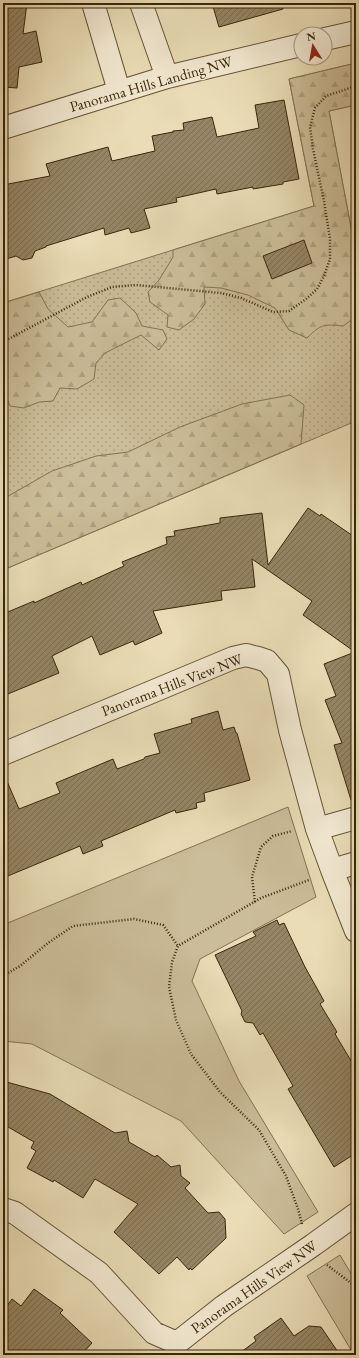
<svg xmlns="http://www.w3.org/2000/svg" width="359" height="1358" font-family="'EB Garamond',serif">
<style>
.grass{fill:url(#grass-dots);stroke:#827252}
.forest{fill:url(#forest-firs);stroke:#827252}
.green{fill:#cbbd99;stroke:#827252}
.building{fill:url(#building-hatch);stroke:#3a260b}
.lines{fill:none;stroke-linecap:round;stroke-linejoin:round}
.street-casing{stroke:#665436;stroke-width:24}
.path{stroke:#3a260b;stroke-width:2.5;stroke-dasharray:1 2;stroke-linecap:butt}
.street{stroke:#f1e8d0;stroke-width:22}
.labels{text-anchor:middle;stroke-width:3;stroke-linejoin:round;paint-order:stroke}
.street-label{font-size:15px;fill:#3a260b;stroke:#f1e8d0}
</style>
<defs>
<pattern id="grass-dots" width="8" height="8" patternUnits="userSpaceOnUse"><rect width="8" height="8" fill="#cbbd99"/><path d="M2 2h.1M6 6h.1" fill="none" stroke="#afa282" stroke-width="1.8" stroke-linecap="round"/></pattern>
<pattern id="forest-firs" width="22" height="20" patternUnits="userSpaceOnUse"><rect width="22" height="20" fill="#cbbd99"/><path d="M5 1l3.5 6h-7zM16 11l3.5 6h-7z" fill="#afa282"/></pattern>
<pattern id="building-hatch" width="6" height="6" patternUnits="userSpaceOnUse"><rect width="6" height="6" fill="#958564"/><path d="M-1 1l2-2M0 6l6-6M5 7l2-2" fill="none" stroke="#7b6d51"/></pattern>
</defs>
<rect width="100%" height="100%" fill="#e9dcb6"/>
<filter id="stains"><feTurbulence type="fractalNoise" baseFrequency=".005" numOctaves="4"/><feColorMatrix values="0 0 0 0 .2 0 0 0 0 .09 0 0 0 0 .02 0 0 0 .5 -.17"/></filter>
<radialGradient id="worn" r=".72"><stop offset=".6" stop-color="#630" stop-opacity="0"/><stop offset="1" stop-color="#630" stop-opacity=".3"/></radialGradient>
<path class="grass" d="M 356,63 L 356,105 L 329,111 L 356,254 L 356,421 L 3,570 L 3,303 L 314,206 L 289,79 Z"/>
<path class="forest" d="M 356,63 L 356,105 L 329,111 L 356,254 L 356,289 L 352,291 L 354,306 L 353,319 L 343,326 C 324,324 321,324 307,338 L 289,330 L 275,308 L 248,295 L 221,288 L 204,287 L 205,304 L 194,319 L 179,330 L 167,327 L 168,315 L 150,302 L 148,292 L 159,280 L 173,257 L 173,250 L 314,206 L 289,79 Z
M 39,292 L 48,309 L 68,327 L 92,322 L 108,300 L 120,298 L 136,313 L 142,326 L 163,330 L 167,339 L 159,350 L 141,335 L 105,353 L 96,363 L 94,379 L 77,389 L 60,388 L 53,401 L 39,402 L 24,408 L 10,406 L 3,390 L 3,303 Z
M 290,395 L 304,405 L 301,444 L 3,570 L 3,499 L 52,471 L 96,456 L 128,452 L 180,427 L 242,404 Z"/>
<path class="green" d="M 288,807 L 316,897 L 200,959 L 192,981 L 239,1081 L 318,1212 L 284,1234 L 181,1121 L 32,1044 L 3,1041 L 3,925 Z
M 340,1255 L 356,1282 L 356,1355 L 354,1355 L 307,1276 Z"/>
<path class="building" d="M 3,3 L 27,3 L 23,34 L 36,31 L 42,62 L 19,67 L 17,88 L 3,87 Z
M 212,3 L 282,3 L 283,9 L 219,27 Z
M 284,100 L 299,179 L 283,182 L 283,184 L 253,189 L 253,187 L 217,194 L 216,189 L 176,198 L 177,202 L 144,209 L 150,228 L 131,233 L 129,228 L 105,235 L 104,228 L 46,246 L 46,247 L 35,251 L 32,258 L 23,260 L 16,256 L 3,260 L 3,185 L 50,176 L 46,164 L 108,147 L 112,161 L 155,151 L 152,136 L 173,132 L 173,131 L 184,130 L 183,123 L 212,117 L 217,137 L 259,128 L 255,105 Z
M 304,240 L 312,263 L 272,279 L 263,256 Z
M 308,508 L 320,516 L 321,514 L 356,538 L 356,800 L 351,800 L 334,745 L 342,743 L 325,700 L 336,696 L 324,664 L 355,652 L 303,615 L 312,601 L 252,559 L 255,587 L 221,591 L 222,600 L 153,611 L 162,633 L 135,645 L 133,641 L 100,655 L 92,636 L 52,656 L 59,673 L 3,696 L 3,614 L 34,601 L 34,603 L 81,582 L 82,585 L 124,566 L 122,562 L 167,544 L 166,537 L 175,536 L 174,531 L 220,523 L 220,518 L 262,513 L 268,565 Z
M 218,711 L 223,730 L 234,727 L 236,733 L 237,733 L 250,780 L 204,793 L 205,801 L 196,803 L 197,808 L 176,813 L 175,810 L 101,841 L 103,846 L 83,854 L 80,846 L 3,878 L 3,772 L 19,809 L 60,793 L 56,783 L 113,759 L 117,769 L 144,759 L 145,757 L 160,753 L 154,734 L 192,723 L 191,719 Z
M 277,920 L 279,925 L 284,923 L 305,967 L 324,1001 L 320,1004 L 337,1032 L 335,1034 L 356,1069 L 356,1153 L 334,1167 L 288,1089 L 293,1086 L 263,1033 L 260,1035 L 253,1023 L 245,1022 L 241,1014 L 242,1011 L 215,955 L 256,936 L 253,932 Z
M 3,1081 L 50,1094 L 115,1133 L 127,1131 L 129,1142 L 155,1157 L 157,1155 L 171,1167 L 180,1165 L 181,1176 L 190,1183 L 185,1188 L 208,1213 L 219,1212 L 225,1219 L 226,1238 L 192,1270 L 190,1268 L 189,1270 L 177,1257 L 159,1274 L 114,1232 L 138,1204 L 95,1179 L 83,1198 L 54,1180 L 53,1182 L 27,1168 L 36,1151 L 31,1148 L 34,1142 L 3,1124 Z
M 34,1289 L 63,1310 L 60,1313 L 92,1343 L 81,1355 L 3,1355 L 3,1311 L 12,1299 L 21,1306 Z
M 281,1318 L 294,1336 L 309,1326 L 321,1327 L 340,1355 L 237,1355 L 256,1341 L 254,1337 Z"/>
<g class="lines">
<defs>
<path id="street" d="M 93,3 L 119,91
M 141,3 L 167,77
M 325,39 L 356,32
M 3,128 L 167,77 L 301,45
M 3,754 L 233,658 L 246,655 L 258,658 L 267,661 L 278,674 L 290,730 L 317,829 L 332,870 L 356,931
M 317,829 L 356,818
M 332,870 L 356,863
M 3,1209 L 15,1213 L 99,1273 L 154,1333 L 177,1343 L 224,1306 L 313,1245 L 356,1214"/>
</defs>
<use href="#street" class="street-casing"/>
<path class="path" d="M 3,342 L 87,297 L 112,287 L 136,285 L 221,293 L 241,298 L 273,312 L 289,311 L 306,299 L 317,289 L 324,276 L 330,259 L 330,239 L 324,201 L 313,149 L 310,127 L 315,108 L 326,96 L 356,86
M 255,902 L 252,877 L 261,847 L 273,836 L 292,831
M 3,976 L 20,966 L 48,943 L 73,926 L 134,919 L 163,925 L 178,946
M 302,1224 L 298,1209 L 286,1176 L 259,1130 L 220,1092 L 191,1054 L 176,1020 L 169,987 L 172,962 L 178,946 L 261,898 L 309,880
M 327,1265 L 351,1283 L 356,1290"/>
<use href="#street" class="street"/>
</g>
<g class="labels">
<g class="street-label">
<text transform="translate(151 84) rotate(-16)" y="5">Panorama Hills Landing NW</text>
<text transform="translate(172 685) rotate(-21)" y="5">Panorama Hills View NW</text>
<text transform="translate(254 1287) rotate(-35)" y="5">Panorama Hills View NW</text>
</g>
</g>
<rect width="359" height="1358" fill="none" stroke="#e9dcb6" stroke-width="16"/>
<rect x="4" y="4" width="351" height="1350" fill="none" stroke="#3a260b" stroke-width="2"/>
<rect x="8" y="8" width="343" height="1342" fill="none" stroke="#3a260b"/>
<g transform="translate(313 46) rotate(349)"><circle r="19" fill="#f1e8d0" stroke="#a89a81"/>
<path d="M0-3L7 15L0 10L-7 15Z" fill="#8f2418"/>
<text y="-6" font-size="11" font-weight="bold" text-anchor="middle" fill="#3a260b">N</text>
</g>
<rect width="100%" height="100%" filter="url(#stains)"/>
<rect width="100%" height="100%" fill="url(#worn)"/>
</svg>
